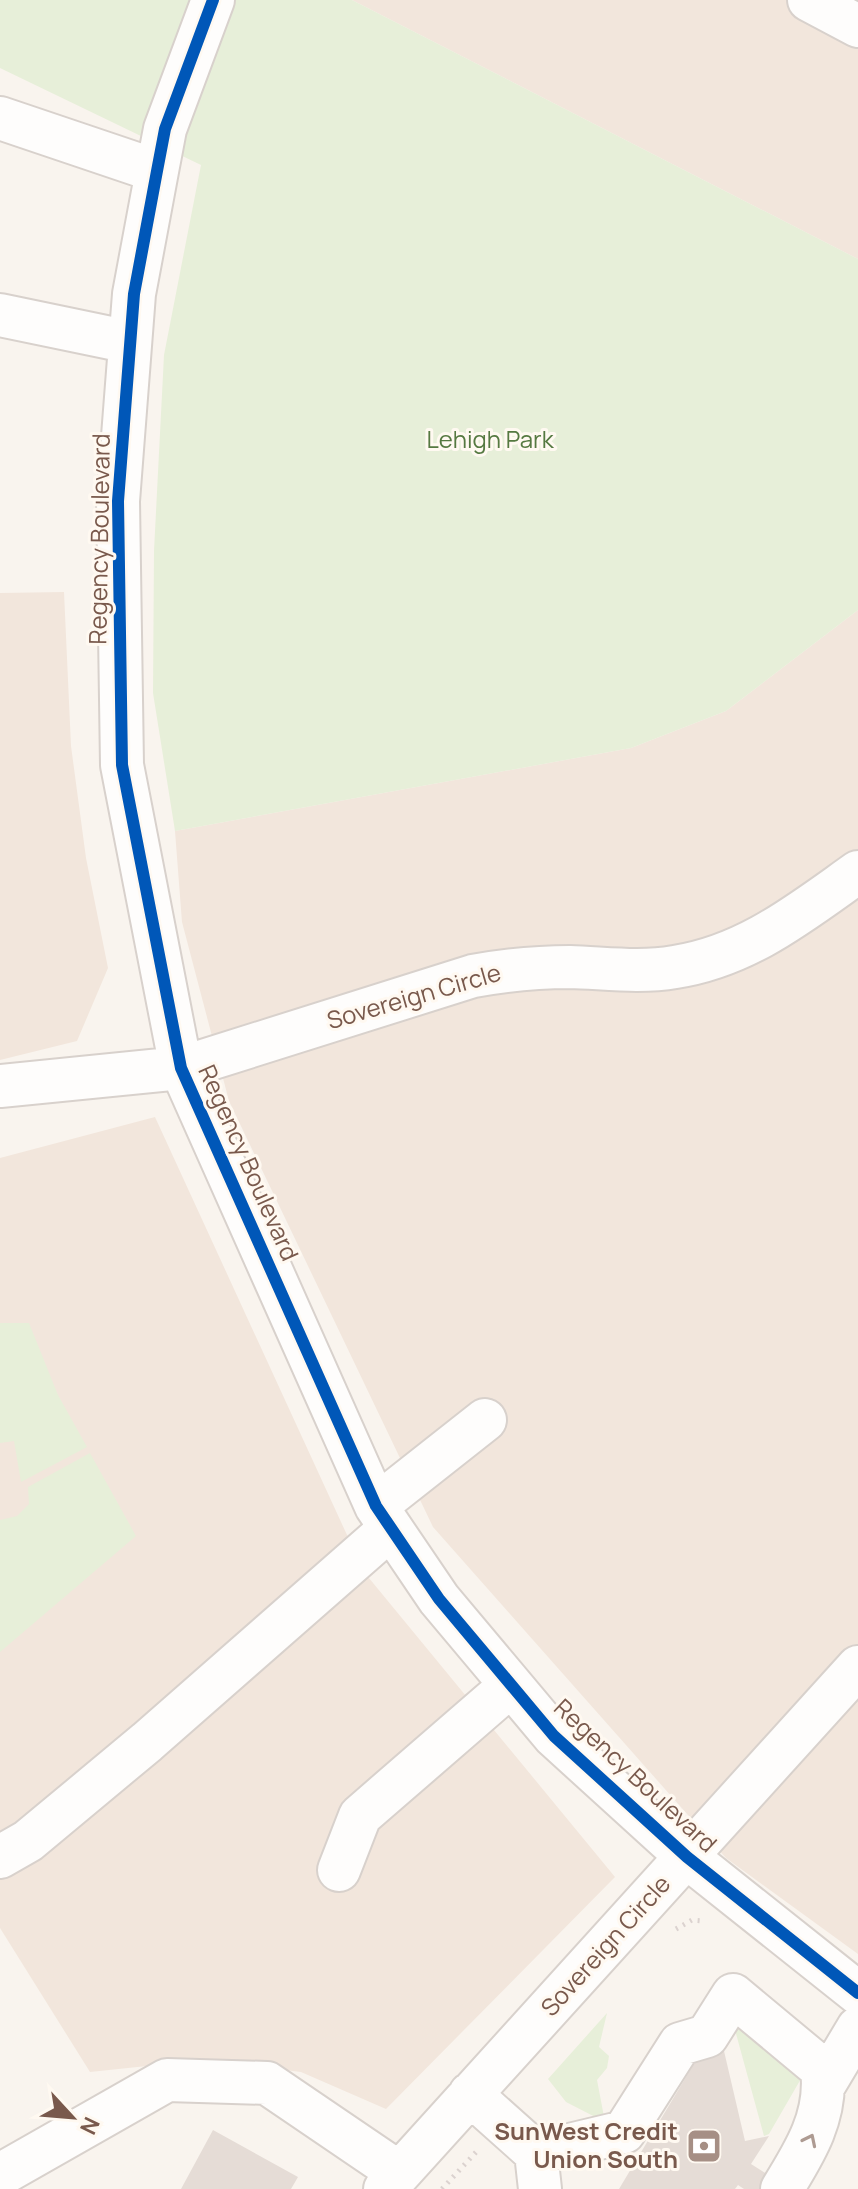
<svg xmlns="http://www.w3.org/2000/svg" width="858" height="2189" font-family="Manrope,sans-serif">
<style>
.residential{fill:#f2e6dc}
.green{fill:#e7efd9}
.building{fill:#e5dcd6}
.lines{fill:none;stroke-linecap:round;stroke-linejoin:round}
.minor-casing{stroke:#d8d1cc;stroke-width:46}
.path{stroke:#dbd2cf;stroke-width:5;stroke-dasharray:2 6;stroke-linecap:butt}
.minor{stroke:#fefdfc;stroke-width:42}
.cycleway-casing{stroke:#fff9f1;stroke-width:17}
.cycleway{stroke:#0057b8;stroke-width:12}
.oneway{stroke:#ae9b92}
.labels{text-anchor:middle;stroke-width:6;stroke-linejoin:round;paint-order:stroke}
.park-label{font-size:24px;fill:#557941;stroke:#fff9f1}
.street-label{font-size:24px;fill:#79594c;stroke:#fff9f1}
.poi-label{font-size:24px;font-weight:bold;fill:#79594c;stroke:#fff9f1;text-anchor:end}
</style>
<rect width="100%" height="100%" fill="#f9f4ee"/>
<path class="residential" d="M 352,0 L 858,0 L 858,259 Z
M 64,592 L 71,746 L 86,858 L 108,968 L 77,1041 L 0,1060 L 0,593 Z
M 858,610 L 858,1954 L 726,1858 L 433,1527 L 229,1101 L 182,922 L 175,831 L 631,748 L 726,711 Z
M 155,1117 L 364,1572 L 615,1877 L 386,2109 L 301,2072 L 204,2060 L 90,2072 L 0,1928 L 0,1158 Z"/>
<path class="green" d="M 0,0 L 352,0 L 858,259 L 858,610 L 726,711 L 631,748 L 175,831 L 153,693 L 154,551 L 164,355 L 201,165 L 0,68 Z
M 0,1323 L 29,1323 L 58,1395 L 87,1447 L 21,1482 L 14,1441 L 0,1443 Z
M 90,1453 L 136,1536 L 0,1652 L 0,1520 L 17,1516 L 29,1504 L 28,1487 Z
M 607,2013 L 599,2047 L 609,2056 L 607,2068 L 597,2080 L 605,2122 L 566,2102 L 548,2079 Z
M 739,2025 L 802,2077 L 769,2134 L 764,2136 L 735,2030 Z"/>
<path class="building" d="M 724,2051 L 745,2141 L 769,2136 L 751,2164 L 791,2189 L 744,2189 L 738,2185 L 735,2189 L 619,2189 L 698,2057 Z
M 213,2130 L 298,2177 L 291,2189 L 181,2189 Z"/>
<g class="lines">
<defs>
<path id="minor" d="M 213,0 L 165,129 L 157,171 L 134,294 L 118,501 L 122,765 L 181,1068 L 376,1506 L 439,1599 L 554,1736 L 687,1857 L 858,1993
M 809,0 L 858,26
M 0,118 L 157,171
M 0,315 L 130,342
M 0,1086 L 181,1068 L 473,976 C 506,970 537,967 570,967 C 605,968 640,973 675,967 C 747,956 800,913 858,872
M 376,1506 L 485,1420
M 0,1857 L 28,1841 L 147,1742 L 391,1528
M 339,1870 L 360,1816 L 511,1685
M 824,2085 L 858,2028
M 470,2094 L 536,2153 L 624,2132 L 680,2044 L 707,2036 L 733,1995 L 822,2069 C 828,2115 805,2152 782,2189
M 536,2153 L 540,2189
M 0,2175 L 167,2080 L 267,2083 L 398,2172
M 385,2189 L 858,1667"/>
</defs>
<use href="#minor" class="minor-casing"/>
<path class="path" d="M 676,1929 L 692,1920 L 704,1921
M 442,2189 L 477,2151"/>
<use href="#minor" class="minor"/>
<defs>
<path id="cycleway" d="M 213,0 L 165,129 L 157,171 L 134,294 L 118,501 L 122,765 L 181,1068 L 376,1506 L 439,1599 L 554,1736 L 687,1857 L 858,1993"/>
</defs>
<use href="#cycleway" class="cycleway-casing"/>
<use href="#cycleway" class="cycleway"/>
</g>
<defs><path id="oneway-chevron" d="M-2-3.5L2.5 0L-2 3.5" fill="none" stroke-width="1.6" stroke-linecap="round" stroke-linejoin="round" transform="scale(2)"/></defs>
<use class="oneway" href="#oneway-chevron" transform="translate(810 2140) rotate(-64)"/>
<defs>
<symbol id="bank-square" viewBox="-11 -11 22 22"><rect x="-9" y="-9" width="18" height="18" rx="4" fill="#a68f85" stroke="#fff9f1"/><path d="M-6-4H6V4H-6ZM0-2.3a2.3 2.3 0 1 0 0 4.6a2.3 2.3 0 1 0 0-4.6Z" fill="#fff"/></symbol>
</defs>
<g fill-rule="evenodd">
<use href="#bank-square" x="684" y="2126" width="40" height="40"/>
</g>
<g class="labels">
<g class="park-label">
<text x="490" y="448">Lehigh Park</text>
</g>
<g class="street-label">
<text transform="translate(100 539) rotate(-89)" y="8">Regency Boulevard</text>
<text transform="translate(414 997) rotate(-16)" y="8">Sovereign Circle</text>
<text transform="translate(248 1163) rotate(66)" y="8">Regency Boulevard</text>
<text transform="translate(635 1776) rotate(43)" y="8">Regency Boulevard</text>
<text transform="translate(606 1946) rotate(-48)" y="8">Sovereign Circle</text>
</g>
<g class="poi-label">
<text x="678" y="2140">SunWest Credit<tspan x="678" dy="28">Union South</tspan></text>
</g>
</g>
<g transform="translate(72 2117) rotate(116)" stroke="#fff9f1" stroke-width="6" paint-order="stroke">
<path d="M0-6L14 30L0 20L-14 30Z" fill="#79594c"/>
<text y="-12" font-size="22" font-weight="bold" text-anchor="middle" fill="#79594c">N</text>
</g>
</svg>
